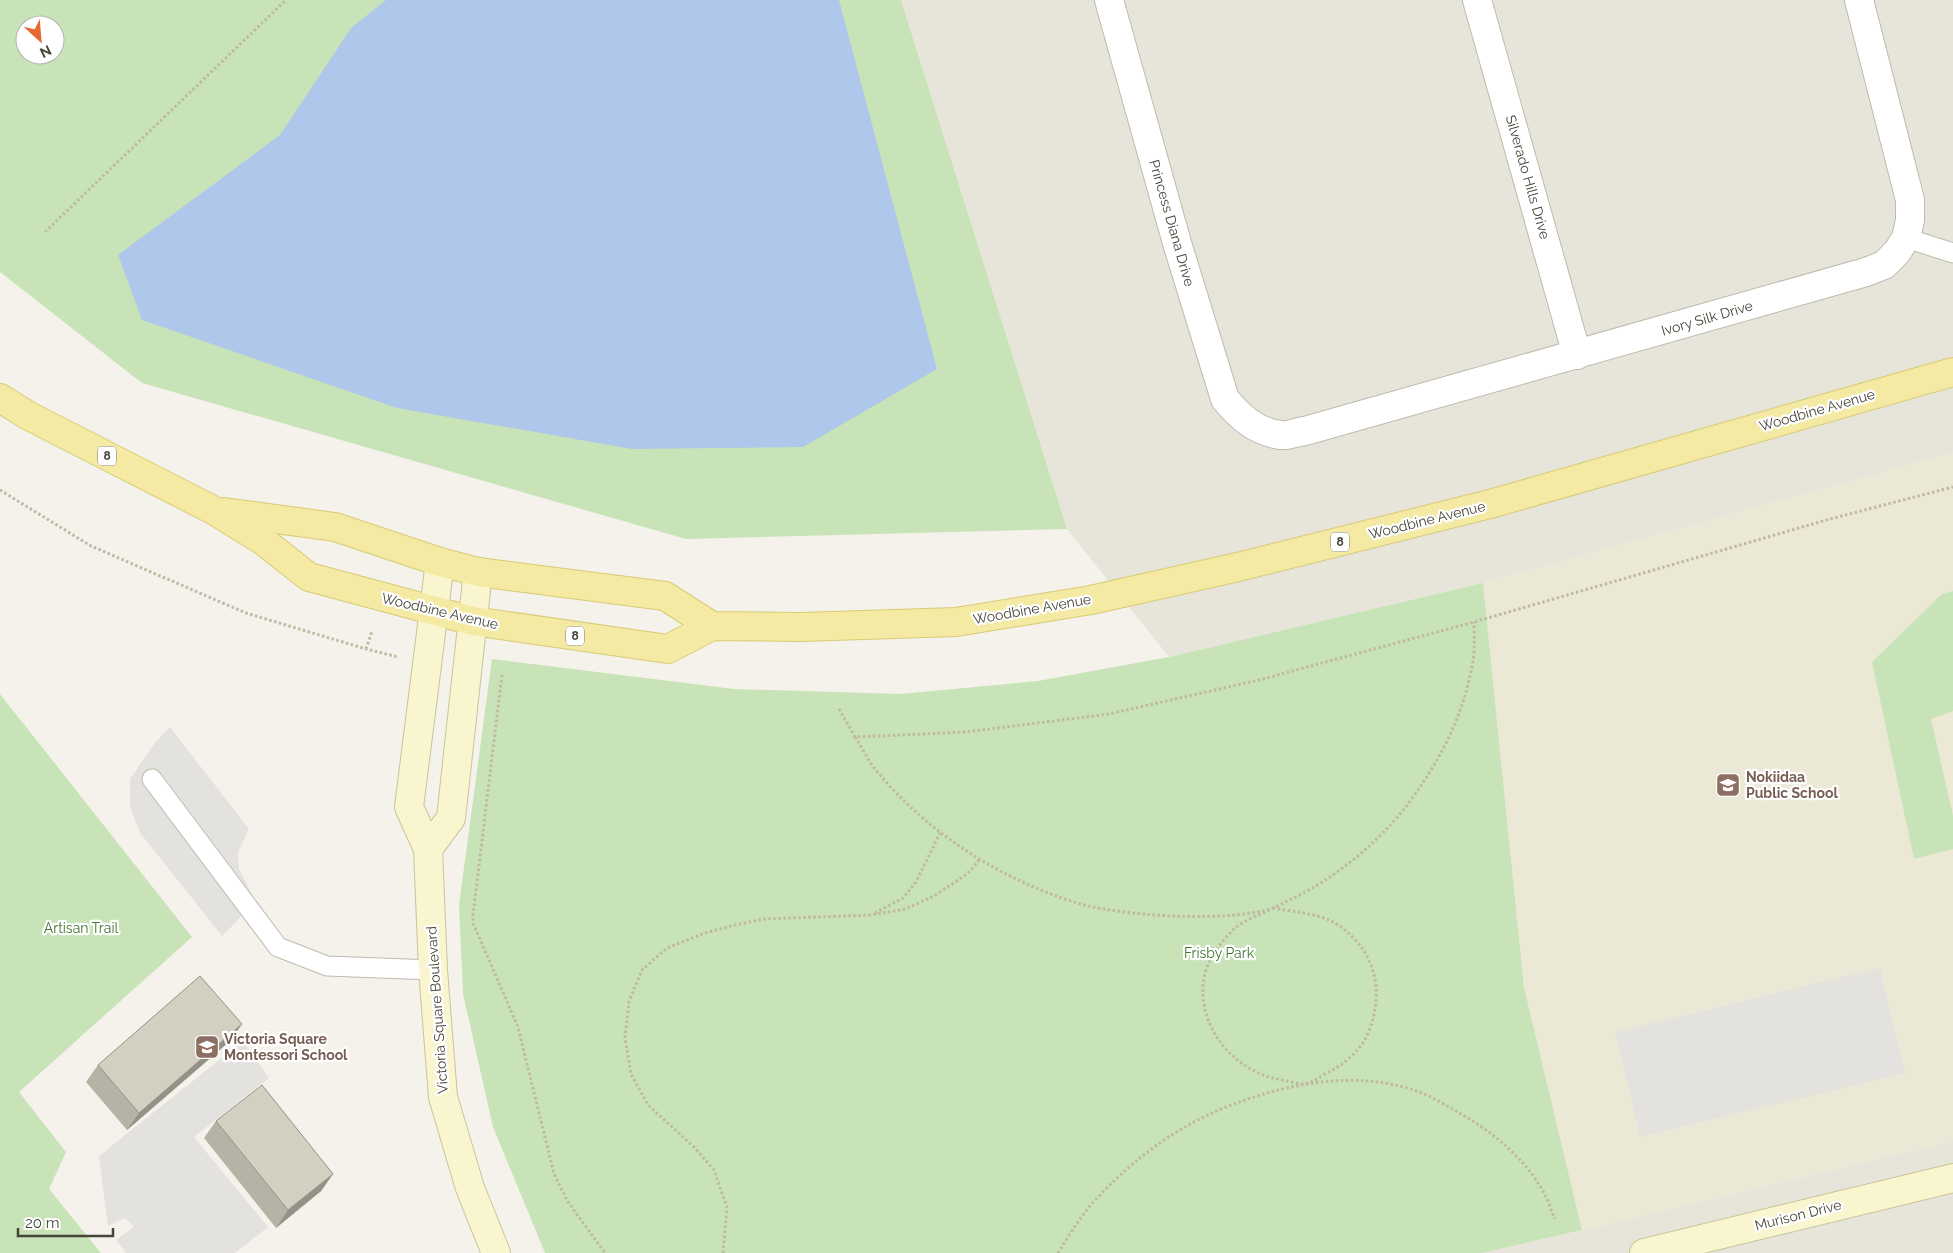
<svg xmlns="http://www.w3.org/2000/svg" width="1953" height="1253" font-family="Raleway,sans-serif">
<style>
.residential{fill:#e7e5d9}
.education{fill:#ebe9d6}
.green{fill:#c9e3b8;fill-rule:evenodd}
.parking{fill:#e3e2df}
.water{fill:#aec7ea}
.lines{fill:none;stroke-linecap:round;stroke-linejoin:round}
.lane-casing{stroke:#bebbae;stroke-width:21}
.street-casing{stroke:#bebbae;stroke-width:30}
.secondary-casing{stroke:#c8c49b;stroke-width:30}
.primary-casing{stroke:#d8cb74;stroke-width:30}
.path{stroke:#bfb9a1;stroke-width:3;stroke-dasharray:2.5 2.5;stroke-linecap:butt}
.lane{stroke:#fff;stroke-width:19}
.street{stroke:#fff;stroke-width:28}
.secondary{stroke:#f9f6cf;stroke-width:28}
.primary{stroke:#f4eaa3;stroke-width:28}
.wall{fill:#b6b3a6}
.shaded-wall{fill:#949287}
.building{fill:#d4d0c1;stroke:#949287}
.labels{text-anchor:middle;stroke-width:4.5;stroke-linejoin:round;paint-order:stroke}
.shield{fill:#fff;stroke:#7e7c74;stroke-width:1}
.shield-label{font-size:12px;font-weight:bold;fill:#474439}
.street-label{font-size:14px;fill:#474439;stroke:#fff}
.education-label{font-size:14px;font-weight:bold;fill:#785e54;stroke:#fff;text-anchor:start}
.park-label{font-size:14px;fill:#407432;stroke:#fff}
</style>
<rect width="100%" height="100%" fill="#f4f2eb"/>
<path class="residential" d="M 901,0 L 1953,0 L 1953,453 L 1483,583 L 1169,657 L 1067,529 Z
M 1953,1141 L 1953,1253 L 1482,1253 L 1582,1230 Z"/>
<path class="education" d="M 1953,453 L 1953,1141 L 1582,1230 L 1524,987 L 1483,583 Z"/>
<path class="green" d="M 0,0 L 901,0 L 1067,529 L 686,539 L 142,383 L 0,272 ZM 25,25 L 55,25 L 55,55 L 25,55 Z
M 1483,583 L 1524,987 L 1582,1230 L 1482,1253 L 545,1253 L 493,1127 L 463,994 L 459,905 L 492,659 L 734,689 L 900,694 L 1038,681 L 1169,657 Z
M 1953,591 L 1953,711 L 1931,719 L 1953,816 L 1953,849 L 1914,859 L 1872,662 L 1942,594 Z
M 0,694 L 192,937 L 19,1092 L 66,1152 L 49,1189 L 101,1253 L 0,1253 Z"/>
<path class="parking" d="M 170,727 L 249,829 L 238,852 L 239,869 L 256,902 L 222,936 L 141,834 L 130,808 L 130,779 L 154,744 Z
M 1880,968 L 1905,1073 L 1640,1137 L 1615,1032 Z
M 243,1041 L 269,1078 L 194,1137 L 268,1227 L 235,1253 L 126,1253 L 116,1240 L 134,1227 L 125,1218 L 108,1226 L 99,1156 Z"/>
<path class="water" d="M 386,0 L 839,0 L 937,369 L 803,447 L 632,449 L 397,408 L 142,320 L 118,255 L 280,135 L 351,28 Z"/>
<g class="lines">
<defs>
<path id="lane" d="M 1906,238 L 1953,253
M 152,779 L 278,947 L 327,966 L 433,970"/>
<path id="street" d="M 1109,0 L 1177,243 L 1225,399 C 1240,417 1256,432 1281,435 C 1288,436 1297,432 1305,431 L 1866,272 L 1884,265 L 1897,252 L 1906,238 L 1910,220 L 1910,200 L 1859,0
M 1477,0 L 1577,355"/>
<path id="secondary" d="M 440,562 L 409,807 L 428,849 L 433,970 L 443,1097 L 470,1188 L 496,1253
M 428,849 L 451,818 L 478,572
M 1644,1253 L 1953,1178"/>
<path id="primary" d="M 0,398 L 29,416 L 215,511 L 262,540 L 309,577 L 473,621 L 668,649 L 712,626 L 801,627 L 956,622 L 1091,600 L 1238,567 L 1490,504 L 1953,372
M 224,512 L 335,527 L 440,562 L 478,572 L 665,596 L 712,626"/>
</defs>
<use href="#lane" class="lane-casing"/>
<use href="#street" class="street-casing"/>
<use href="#secondary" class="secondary-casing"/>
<use href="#primary" class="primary-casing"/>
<path class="path" d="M 45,232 L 286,0
M 0,490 L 91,546 L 246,613 L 366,649 L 398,657
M 366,649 L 372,631
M 502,675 L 473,915 L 473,923 L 518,1027 L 554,1174 L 568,1202 L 605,1253
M 839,709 L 855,737 L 966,732 L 1109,714 L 1259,680 L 1474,622 L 1830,519 L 1953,487
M 855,737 C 862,747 867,759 875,769 C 928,834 1004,882 1084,905 C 1108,911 1147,915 1173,916 C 1206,917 1239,917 1271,909 C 1279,906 1286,901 1294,898 C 1340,875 1380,841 1411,800 C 1442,757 1464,714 1473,661 C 1475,649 1474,635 1474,622
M 1273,908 C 1294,912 1320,913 1338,925 C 1375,950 1385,990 1369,1031 C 1362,1049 1347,1062 1331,1071 C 1323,1074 1312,1084 1304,1084 C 1297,1084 1289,1081 1282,1080 C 1234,1072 1196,1027 1204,978 C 1207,960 1221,942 1233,930 C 1243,920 1261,915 1273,908 Z
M 875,913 L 903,898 L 916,882 L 940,833
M 723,1253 L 727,1207 L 714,1170 L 694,1147 L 648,1105 L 631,1074 L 625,1038 L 629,1001 L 642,970 L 667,948 L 705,933 L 735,925 L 764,919 L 872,915 L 905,909 L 934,896 L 967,874 L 980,859
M 1058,1253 C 1070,1234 1082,1214 1097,1198 C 1154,1138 1211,1105 1291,1087 C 1329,1079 1369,1077 1407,1088 C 1426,1093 1444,1104 1461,1114 C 1494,1133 1527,1160 1545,1195 C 1549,1202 1551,1211 1555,1219"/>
<use href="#lane" class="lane"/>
<use href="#street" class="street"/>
<use href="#secondary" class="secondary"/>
<use href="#primary" class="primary"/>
</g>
<path class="wall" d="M 242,1024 L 230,1041 L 127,1130 L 86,1082 L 98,1065 Z
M 216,1121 L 333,1174 L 321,1191 L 276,1228 L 204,1138 Z"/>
<path class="shaded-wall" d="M 242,1024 L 230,1041 L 127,1130 L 139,1113 Z
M 333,1174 L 321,1191 L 276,1228 L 288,1210 Z"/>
<path class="building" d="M 200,976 L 242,1024 L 139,1113 L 98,1065 Z
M 262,1085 L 333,1174 L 288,1210 L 216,1121 Z"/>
<defs>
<symbol id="school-square" viewBox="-11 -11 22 22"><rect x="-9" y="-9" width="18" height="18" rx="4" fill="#8d6e63" stroke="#fff"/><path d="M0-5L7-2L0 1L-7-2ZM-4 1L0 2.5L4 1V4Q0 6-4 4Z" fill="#fff"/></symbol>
</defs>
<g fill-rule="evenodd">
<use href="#school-square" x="1714" y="771" width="28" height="28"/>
<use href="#school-square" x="193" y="1033" width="28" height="28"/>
</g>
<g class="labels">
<g class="shield">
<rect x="98" y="446.5" width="18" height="19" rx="4"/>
<rect x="1331" y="532.5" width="18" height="19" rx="4"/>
<rect x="566" y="626.5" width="18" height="19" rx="4"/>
</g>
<g class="shield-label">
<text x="107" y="460">8</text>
<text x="1340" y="546">8</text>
<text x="575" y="640">8</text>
</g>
<g class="street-label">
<text transform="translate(1528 177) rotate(74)" y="5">Silverado Hills Drive</text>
<text transform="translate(1172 223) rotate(74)" y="5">Princess Diana Drive</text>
<text transform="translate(1707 318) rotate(-16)" y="5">Ivory Silk Drive</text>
<text transform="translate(1817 410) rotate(-16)" y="5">Woodbine Avenue</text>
<text transform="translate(1427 520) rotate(-14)" y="5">Woodbine Avenue</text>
<text transform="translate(1032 609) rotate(-10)" y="5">Woodbine Avenue</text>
<text transform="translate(440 611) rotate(13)" y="5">Woodbine Avenue</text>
<text transform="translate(437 1010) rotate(-94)" y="5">Victoria Square Boulevard</text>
<text transform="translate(1798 1215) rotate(-14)" y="5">Murison Drive</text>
</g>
<g class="education-label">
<text x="1746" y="782">Nokiidaa<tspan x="1746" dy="16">Public School</tspan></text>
<text x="224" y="1044">Victoria Square<tspan x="224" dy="16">Montessori School</tspan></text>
</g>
<g class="park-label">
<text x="81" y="933">Artisan Trail</text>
<text x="1219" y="958">Frisby Park</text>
</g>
</g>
<g transform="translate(40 40) rotate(154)"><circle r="24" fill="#ffffff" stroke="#b5b4b0"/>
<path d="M0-4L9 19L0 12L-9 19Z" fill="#e56931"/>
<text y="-8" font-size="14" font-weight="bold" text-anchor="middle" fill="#474439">N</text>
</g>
<path d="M18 1228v8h95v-8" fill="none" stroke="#474439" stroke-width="2.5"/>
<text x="25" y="1228" font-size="15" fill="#474439" stroke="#ffffff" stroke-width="4" paint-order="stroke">20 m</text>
</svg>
